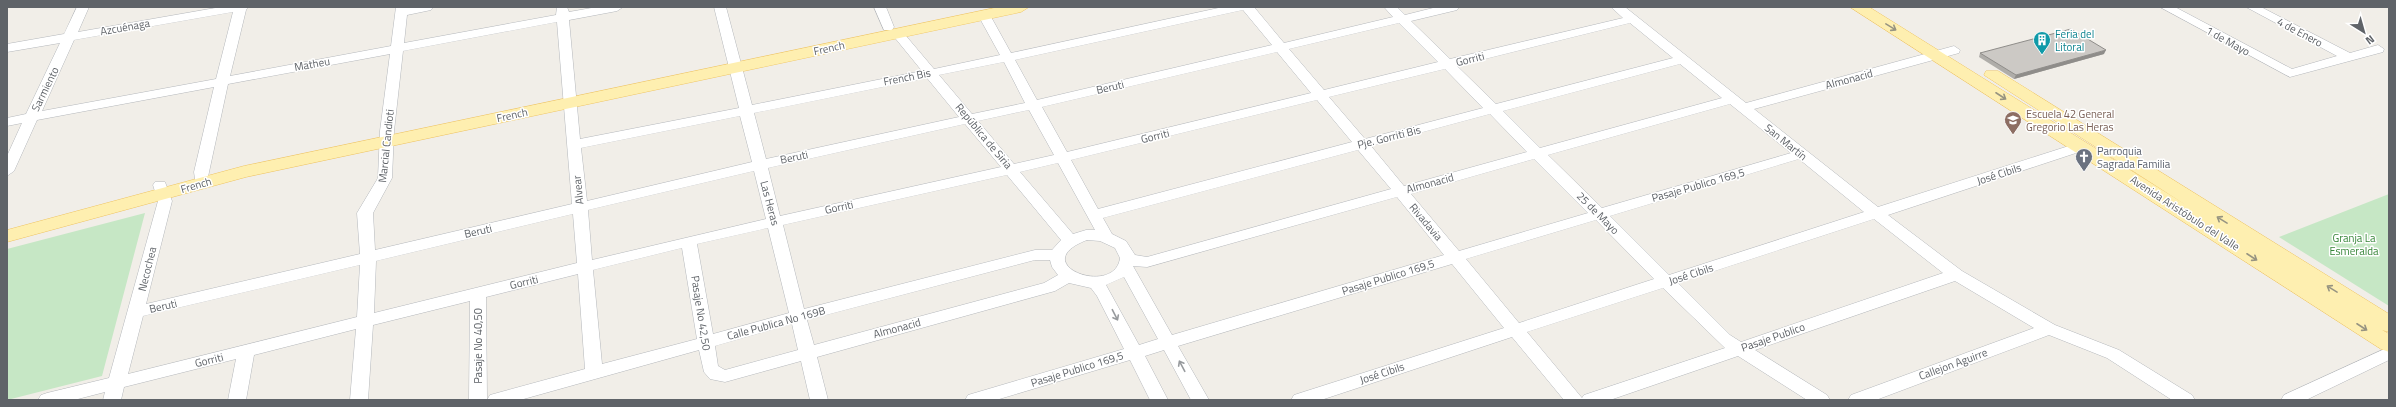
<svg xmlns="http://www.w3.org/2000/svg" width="2396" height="407" font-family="'Titillium Web',sans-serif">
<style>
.green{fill:#c6e7c5}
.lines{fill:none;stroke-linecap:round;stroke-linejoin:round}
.minor-casing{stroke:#b5b8bc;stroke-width:1}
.major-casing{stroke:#efc462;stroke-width:1}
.minor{fill:#fff;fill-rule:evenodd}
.major{fill:#feefb0;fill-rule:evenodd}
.wall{fill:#afada9}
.shaded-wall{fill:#8f8d8a}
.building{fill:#ccc9c5;stroke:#8f8d8a}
.oneway{stroke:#979481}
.oneway2{stroke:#979a9d}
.labels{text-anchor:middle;stroke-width:3;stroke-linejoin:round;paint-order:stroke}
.street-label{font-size:11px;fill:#5f6368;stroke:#fff}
.culture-label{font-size:11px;fill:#0d838f;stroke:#fff;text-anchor:start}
.education-label{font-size:11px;fill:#785e54;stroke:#fff;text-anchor:start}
.worship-label{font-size:11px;fill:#5b616d;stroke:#fff;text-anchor:start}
.park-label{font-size:11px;fill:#378639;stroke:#fff}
</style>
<rect width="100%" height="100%" fill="#f1eee8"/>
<path class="green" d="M 2389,194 L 2389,306 L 2279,237 Z
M 145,213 L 102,376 L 7,400 L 7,249 Z"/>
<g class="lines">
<defs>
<path id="minor" d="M 77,7 L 89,7 L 78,32 L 221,7 L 248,7 L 246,10 L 230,76 L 391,46 L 396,7 L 433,7 L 431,10 L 407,15 L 404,43 L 556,15 L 557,7 L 567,7 L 569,12 L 597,7 L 623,7 L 617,11 L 569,20 L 580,139 L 739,108 L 714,7 L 726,7 L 752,105 L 922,71 L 891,33 L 897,29 L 901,30 L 934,69 L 1000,55 L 978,15 L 984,11 L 990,15 L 1011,53 L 1223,7 L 1254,7 L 1284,43 L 1393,17 L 1384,7 L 1397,7 L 1405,15 L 1437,7 L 1459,7 L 1457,10 L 1411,21 L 1450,59 L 1623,18 L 1611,7 L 1625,7 L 1746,103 L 1954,46 L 1960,50 L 1959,53 L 1754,109 L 1878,207 L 2075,144 L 2085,144 L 2087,147 L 2085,150 L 1888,215 L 1962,271 L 2055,325 L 2119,350 L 2192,395 L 2195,400 L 2172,400 L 2107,358 L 2049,335 L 1876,400 L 1848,400 L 1851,395 L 2034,328 L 1955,281 L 1755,350 L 1827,395 L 1830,400 L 1807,400 L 1738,356 L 1610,400 L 1564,400 L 1512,337 L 1321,400 L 1291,400 L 1294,395 L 1504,328 L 1452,264 L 1178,346 L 1209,400 L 1191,400 L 1164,350 L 1145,356 L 1168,400 L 1150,400 L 1130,360 L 996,400 L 965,400 L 968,395 L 1124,349 L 1097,296 L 1091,288 L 1069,283 L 1055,291 L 817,357 L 828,400 L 810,400 L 801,361 L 725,382 L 710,379 L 704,372 L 699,350 L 520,400 L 487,400 L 490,395 L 585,369 L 578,274 L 486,297 L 487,400 L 469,400 L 470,301 L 373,325 L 368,400 L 350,400 L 356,329 L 254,355 L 246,400 L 228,400 L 236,359 L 124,387 L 121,400 L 103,400 L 105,392 L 74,400 L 38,400 L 41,395 L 47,393 L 109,378 L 158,201 L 153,185 L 155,182 L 165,182 L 172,201 L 146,304 L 360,254 L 357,213 L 378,178 L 380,131 L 390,54 L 228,84 L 206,186 L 196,186 L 194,172 L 214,87 L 37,120 L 14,171 L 7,176 L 7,156 L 22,123 L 7,126 L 7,118 L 26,114 L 60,43 L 7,52 L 7,44 L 64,34 ZM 1243,10 L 1272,45 L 1037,100 L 1015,60 ZM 233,12 L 216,79 L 42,111 L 74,40 ZM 557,22 L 572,204 L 375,250 L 373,213 L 392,178 L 394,131 L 403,51 ZM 1399,23 L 1438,62 L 1324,90 L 1289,49 ZM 1630,23 L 1673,58 L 1496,104 L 1457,66 ZM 1277,52 L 1311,93 L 1067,152 L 1042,107 ZM 1004,62 L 1025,103 L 972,114 L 939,75 ZM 1680,64 L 1722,98 L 1540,148 L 1503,111 ZM 1445,69 L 1483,108 L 1365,139 L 1329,97 ZM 927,78 L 959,117 L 766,159 L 754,113 ZM 1317,100 L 1352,142 L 1098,209 L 1071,160 ZM 1730,104 L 1791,153 L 1602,208 L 1548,155 ZM 1029,110 L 1054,155 L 1014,164 L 978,121 ZM 1490,114 L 1527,152 L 1404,186 L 1371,146 ZM 740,116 L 752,162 L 587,201 L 581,148 ZM 965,124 L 1001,167 L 780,216 L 768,168 ZM 1358,150 L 1391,189 L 1147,257 L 1135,255 L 1126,241 L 1112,234 L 1103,218 ZM 1534,159 L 1588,213 L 1459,251 L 1411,194 ZM 1799,159 L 1864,212 L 1669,275 L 1610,216 ZM 1058,163 L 1095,230 L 1086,230 L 1073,234 L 1020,172 ZM 754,171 L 766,219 L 592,260 L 588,210 ZM 1007,175 L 1061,240 L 1052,250 L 1035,250 L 804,309 L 783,225 ZM 1397,197 L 1444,255 L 1172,335 L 1133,266 L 1147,267 ZM 573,214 L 577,263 L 374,313 L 376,261 ZM 1874,219 L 1943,273 L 1741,342 L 1730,335 L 1678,283 ZM 1596,220 L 1654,279 L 1519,323 L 1466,259 ZM 768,228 L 789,313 L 713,334 L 697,244 ZM 1087,240 L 1100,241 L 1115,248 L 1120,258 C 1115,298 1024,264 1087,240 ZM 682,248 L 697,339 L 602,364 L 593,270 ZM 1035,260 L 1050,260 L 1052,267 L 1058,275 L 1044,283 L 814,345 L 807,320 ZM 360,265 L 357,317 L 128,374 L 143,316 ZM 1124,277 L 1158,339 L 1139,345 L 1106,285 ZM 1663,288 L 1725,348 L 1584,395 L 1582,398 L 1527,332 ZM 792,324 L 798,350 L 725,370 L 718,366 L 715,346 Z
M 874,7 L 886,7 L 894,27 L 892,30 L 884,30 Z
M 2160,7 L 2175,7 L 2292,69 L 2337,56 L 2246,7 L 2261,7 L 2350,53 L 2378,45 L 2384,49 L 2383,52 L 2290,77 Z
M 2389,347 L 2389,360 L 2306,400 L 2281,400 L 2284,395 Z"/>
<path id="major" d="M 999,7 L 1029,7 L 1021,12 L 246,177 L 7,242 L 7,230 L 244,166 Z
M 1850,7 L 1869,7 L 2186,205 L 1984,75 L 1986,71 L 1998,71 L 2389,314 L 2389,332 L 2382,330 L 2389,334 L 2389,352 L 2381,349 Z"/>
</defs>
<use href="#minor" class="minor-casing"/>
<use href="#major" class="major-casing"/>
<use href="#minor" class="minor"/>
<use href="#major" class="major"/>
</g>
<path class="wall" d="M 1980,53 L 2104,54 L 2014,79 L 1979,57 Z"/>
<path class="shaded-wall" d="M 2106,50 L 2104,54 L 2014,79 L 2016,75 Z"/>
<path class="building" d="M 2071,29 L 2106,50 L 2016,75 L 1980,53 Z"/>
<defs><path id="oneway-shaft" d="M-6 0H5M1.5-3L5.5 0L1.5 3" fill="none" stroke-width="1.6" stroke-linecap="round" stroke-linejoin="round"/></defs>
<g class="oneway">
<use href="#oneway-shaft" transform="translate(1891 27) rotate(31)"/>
<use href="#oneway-shaft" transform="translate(2001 96) rotate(33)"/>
<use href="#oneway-shaft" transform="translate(2222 220) rotate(-148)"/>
<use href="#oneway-shaft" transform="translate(2252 257) rotate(33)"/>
<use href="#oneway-shaft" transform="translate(2332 289) rotate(-148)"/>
<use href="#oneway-shaft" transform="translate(2362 327) rotate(33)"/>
</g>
<g class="oneway2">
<use href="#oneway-shaft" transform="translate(1115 315) rotate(63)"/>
<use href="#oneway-shaft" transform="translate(1182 366) rotate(-118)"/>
</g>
<defs>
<symbol id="building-pin" viewBox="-11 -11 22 30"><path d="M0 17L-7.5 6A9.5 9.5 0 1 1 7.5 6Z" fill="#0f9aa8" stroke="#fff"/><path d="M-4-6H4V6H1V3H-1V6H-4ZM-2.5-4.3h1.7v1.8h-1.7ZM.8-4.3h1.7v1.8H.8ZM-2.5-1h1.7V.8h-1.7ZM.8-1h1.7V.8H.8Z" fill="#fff"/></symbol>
<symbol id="school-pin" viewBox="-11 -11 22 30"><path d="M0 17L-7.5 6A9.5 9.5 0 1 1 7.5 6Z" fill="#8d6e63" stroke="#fff"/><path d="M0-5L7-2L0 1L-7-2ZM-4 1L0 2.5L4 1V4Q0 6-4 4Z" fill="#fff"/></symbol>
<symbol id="church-pin" viewBox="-11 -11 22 30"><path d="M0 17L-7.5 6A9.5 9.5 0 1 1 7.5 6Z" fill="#6b7280" stroke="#fff"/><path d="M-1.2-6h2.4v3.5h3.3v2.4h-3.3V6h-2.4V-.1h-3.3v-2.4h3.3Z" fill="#fff"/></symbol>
</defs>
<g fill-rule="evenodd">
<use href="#building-pin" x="2032" y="30" width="20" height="27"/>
<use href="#school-pin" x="2003" y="110" width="20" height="27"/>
<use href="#church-pin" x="2074" y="147" width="20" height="27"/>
</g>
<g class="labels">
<g class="street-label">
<text transform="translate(125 27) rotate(-10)" y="4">Azcuénaga</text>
<text transform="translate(2300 32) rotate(28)" y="4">4 de Enero</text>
<text transform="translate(2228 41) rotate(29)" y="4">1 de Mayo</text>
<text transform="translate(829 48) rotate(-12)" y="4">French</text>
<text transform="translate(1470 59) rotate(-14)" y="4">Gorriti</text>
<text transform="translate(312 64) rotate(-10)" y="4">Matheu</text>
<text transform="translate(907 77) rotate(-11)" y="4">French Bis</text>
<text transform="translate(1849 79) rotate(-15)" y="4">Almonacid</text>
<text transform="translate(1110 87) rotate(-13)" y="4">Beruti</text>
<text transform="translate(45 89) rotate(-64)" y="4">Sarmiento</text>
<text transform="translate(512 115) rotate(-12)" y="4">French</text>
<text transform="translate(984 136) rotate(50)" y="4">República de Siria</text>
<text transform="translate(1155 136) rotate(-14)" y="4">Gorriti</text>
<text transform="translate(1389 137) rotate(-14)" y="4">Pje. Gorriti Bis</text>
<text transform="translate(1786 142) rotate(39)" y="4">San Martín</text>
<text transform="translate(386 146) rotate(-84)" y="4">Marcial Candioti</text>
<text transform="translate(794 157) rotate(-12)" y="4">Beruti</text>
<text transform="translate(1999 174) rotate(-18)" y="4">José Cibils</text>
<text transform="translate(1430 183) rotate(-15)" y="4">Almonacid</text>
<text transform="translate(196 185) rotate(-16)" y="4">French</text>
<text transform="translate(1698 185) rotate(-16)" y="4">Pasaje Publico 169,5</text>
<text transform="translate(578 190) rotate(-96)" y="4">Alvear</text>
<text transform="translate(770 203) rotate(75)" y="4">Las Heras</text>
<text transform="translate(839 207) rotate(-12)" y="4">Gorriti</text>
<text transform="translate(1598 213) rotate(45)" y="4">25 de Mayo</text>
<text transform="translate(2185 213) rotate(33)" y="4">Avenida Aristóbulo del Valle</text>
<text transform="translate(1426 222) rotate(50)" y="4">Rivadavia</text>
<text transform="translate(478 231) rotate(-13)" y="4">Beruti</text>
<text transform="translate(147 269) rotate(-76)" y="4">Necochea</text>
<text transform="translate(1691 274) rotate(-18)" y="4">José Cibils</text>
<text transform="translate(1388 277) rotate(-17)" y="4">Pasaje Publico 169,5</text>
<text transform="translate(524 282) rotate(-13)" y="4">Gorriti</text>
<text transform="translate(163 306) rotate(-13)" y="4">Beruti</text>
<text transform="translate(701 313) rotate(81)" y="4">Pasaje No 42,50</text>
<text transform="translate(776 323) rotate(-15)" y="4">Calle Publica No 169B</text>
<text transform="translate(897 328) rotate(-15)" y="4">Almonacid</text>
<text transform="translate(1773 337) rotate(-19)" y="4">Pasaje Publico</text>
<text transform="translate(478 346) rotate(-90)" y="4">Pasaje No 40,50</text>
<text transform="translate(209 360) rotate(-14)" y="4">Gorriti</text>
<text transform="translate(1953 364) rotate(-20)" y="4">Callejon Aguirre</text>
<text transform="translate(1077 369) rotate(-17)" y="4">Pasaje Publico 169,5</text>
<text transform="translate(1382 373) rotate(-18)" y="4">José Cibils</text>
</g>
<g class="culture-label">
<text x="2055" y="38">Feria del<tspan x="2055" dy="13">Litoral</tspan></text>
</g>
<g class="education-label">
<text x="2026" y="118">Escuela 42 General<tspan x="2026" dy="13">Gregorio Las Heras</tspan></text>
</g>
<g class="worship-label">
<text x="2097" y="155">Parroquia<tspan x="2097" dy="13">Sagrada Familia</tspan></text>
</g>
<g class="park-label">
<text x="2354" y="242">Granja La<tspan x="2354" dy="13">Esmeralda</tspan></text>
</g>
</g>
<rect width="2396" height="407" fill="none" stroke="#5f6368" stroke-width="16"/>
<g transform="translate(2364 32) rotate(143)" stroke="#ffffff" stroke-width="3" paint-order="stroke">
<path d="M0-3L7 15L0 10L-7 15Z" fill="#5f6368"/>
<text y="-6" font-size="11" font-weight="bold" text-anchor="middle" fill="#5f6368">N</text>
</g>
</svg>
